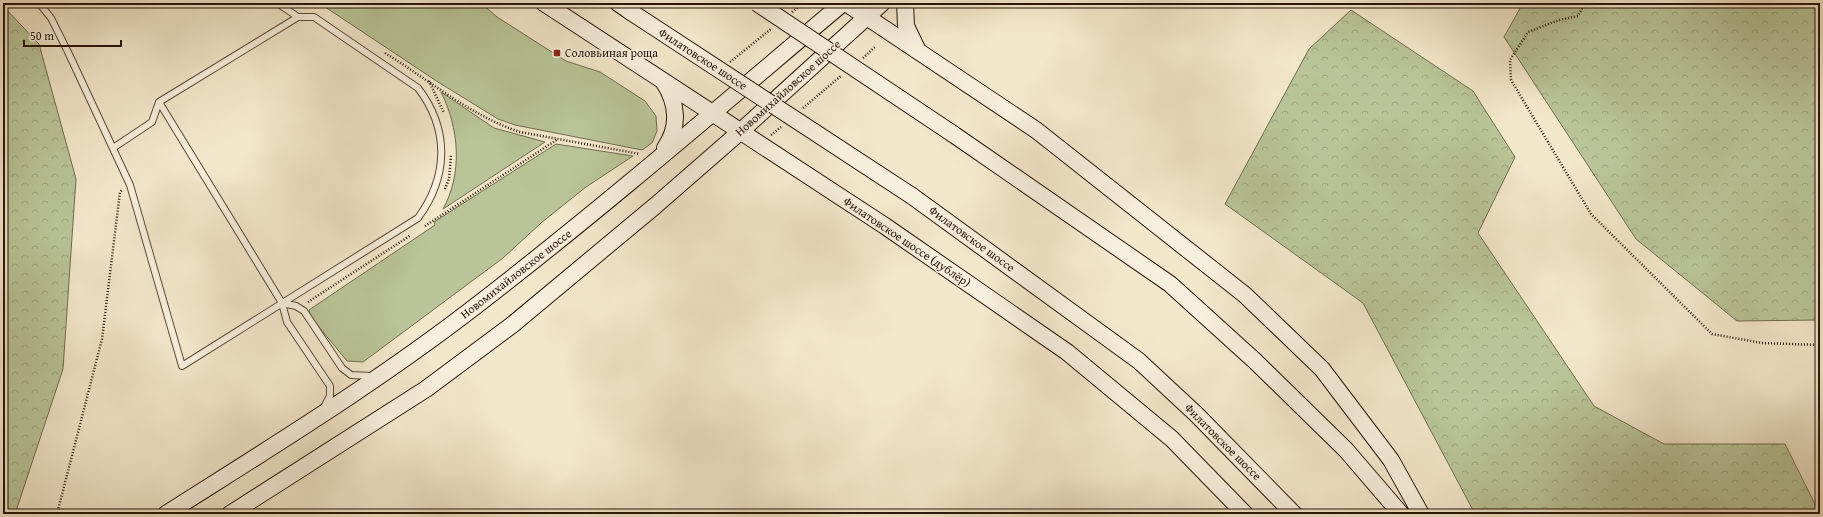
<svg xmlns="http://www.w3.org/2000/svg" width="1823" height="517" font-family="'Gentium Book Plus',serif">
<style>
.grass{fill:#b9c598;stroke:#706c50}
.forest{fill:url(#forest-crowns);stroke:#706c50}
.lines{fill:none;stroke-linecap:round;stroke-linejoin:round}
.lane-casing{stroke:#5b493a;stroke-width:8}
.secondary-casing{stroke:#281409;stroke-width:18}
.path{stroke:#281409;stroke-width:2.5;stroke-dasharray:1 2;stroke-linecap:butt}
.lane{stroke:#f7efdd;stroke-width:6}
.secondary{stroke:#f7efdd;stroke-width:16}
.secondary-bridge-casing{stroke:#281409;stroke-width:18;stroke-linecap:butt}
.secondary-bridge{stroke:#f7efdd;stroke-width:16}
.poi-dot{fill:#8f2418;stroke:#f7efdd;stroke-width:1.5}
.labels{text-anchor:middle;stroke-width:3;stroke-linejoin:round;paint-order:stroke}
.poi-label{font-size:12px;fill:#281409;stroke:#f7efdd;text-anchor:start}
.street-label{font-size:12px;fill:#281409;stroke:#f7efdd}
</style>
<defs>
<pattern id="forest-crowns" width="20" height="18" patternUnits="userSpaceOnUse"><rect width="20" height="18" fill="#b9c598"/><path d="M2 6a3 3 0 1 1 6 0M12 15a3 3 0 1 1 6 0" fill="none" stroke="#9fa882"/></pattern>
</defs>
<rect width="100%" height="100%" fill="#f3e7cb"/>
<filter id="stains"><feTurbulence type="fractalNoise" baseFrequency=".005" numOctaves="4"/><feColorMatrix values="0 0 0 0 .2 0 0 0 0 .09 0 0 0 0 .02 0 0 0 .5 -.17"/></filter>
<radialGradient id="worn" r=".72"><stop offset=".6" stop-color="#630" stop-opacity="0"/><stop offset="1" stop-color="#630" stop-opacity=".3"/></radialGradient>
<path class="grass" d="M 319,3 L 481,3 L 497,17 L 566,61 L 600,72 L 645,101 L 656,116 L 657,131 L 652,143 L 642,150 L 515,125 L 498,119 L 438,82 Z
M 441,92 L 494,128 L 545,142 L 443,209 C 463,173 459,128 441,92 Z
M 556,144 L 633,156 L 586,187 L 541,223 L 503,258 L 363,362 L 347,361 L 310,316 L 309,310 L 435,225 L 434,222 Z"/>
<path class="forest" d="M 1523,3 L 1820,3 L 1820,320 L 1737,321 L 1636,239 L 1504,37 Z
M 3,6 L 39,44 L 76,179 L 63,369 L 15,514 L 3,514 Z
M 1351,10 L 1473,91 L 1515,157 L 1478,233 L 1594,406 L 1664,444 L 1785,444 L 1820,514 L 1475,514 L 1363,303 L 1225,204 L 1309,49 Z"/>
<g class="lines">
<defs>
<path id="lane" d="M 39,3 L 51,18 L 68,52 L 130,185 L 182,366 L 418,218 C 448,177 450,130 418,88 L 314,17 L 298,17 L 277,3
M 159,102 L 282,303 L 287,322 L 330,386 L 330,396 L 323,409
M 113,148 L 152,122 L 159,102 L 298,17
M 282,303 L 296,306 L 304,311 L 342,368 L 351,375 L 372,376"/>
<path id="secondary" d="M 544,3 L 885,226 L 1067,352 L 1172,439 L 1245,514
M 618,3 L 631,12
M 846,3 L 1036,130 L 1245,295 L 1322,369 L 1391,460 L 1421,514
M 905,3 L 906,26 L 917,49
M 663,81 C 677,102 680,126 665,148
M 953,134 L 1170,284 L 1255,361 L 1346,450 L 1401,514
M 912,196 L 1139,361 L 1196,414 L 1294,514
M 166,514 C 273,446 381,380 481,302 C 605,206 723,104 843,3
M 230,514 L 426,389 L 512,325 L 655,206 L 741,131 L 882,3"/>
</defs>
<use href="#lane" class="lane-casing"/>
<use href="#secondary" class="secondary-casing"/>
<path class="path" d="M 308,3 L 316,8
M 1585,3 L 1578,16 L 1559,20 L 1528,32 L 1510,60 L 1511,80 L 1591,214 L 1712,334 L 1762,343 L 1820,345
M 792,12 L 803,3
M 385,53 C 429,80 471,116 520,132 L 640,154
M 863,58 L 876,46
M 730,62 L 771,29
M 429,81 L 444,113
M 803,108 L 842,75
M 771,135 L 781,127
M 445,189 L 449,179 L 451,155
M 425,226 L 558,139
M 308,302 L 411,235
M 57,514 L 102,339 L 120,192 L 122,190"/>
<use href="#lane" class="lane"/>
<use href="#secondary" class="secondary"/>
<defs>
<path id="secondary-bridge" d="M 757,3 L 953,134
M 631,12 L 912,196"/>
</defs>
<use href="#secondary-bridge" class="secondary-bridge-casing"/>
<use href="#secondary-bridge" class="secondary-bridge"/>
</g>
<rect class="poi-dot" x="553" y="49" width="8" height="8" rx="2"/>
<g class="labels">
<g class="poi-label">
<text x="565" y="57">Соловьиная роща</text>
</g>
<g class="street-label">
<text transform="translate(703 59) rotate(33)" y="4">Филатовское шоссе</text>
<text transform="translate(788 88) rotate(-42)" y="4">Новомихайловское шоссе</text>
<text transform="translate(972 239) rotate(36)" y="4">Филатовское шоссе</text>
<text transform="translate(907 242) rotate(34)" y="4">Филатовское шоссе (дублёр)</text>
<text transform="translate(516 274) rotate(-38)" y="4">Новомихайловское шоссе</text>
<text transform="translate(1223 442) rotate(45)" y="4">Филатовское шоссе</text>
</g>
</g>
<rect width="1823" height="517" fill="none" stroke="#f3e7cb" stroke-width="16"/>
<rect x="4" y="4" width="1815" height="509" fill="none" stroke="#281409" stroke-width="2"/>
<rect x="8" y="8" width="1807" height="501" fill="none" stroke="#281409"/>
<path d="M24 40v6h97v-6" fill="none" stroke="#281409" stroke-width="2"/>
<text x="30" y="40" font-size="12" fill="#281409" stroke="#f7efdd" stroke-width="3" paint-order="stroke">50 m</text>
<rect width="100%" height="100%" filter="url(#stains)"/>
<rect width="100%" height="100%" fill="url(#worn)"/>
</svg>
